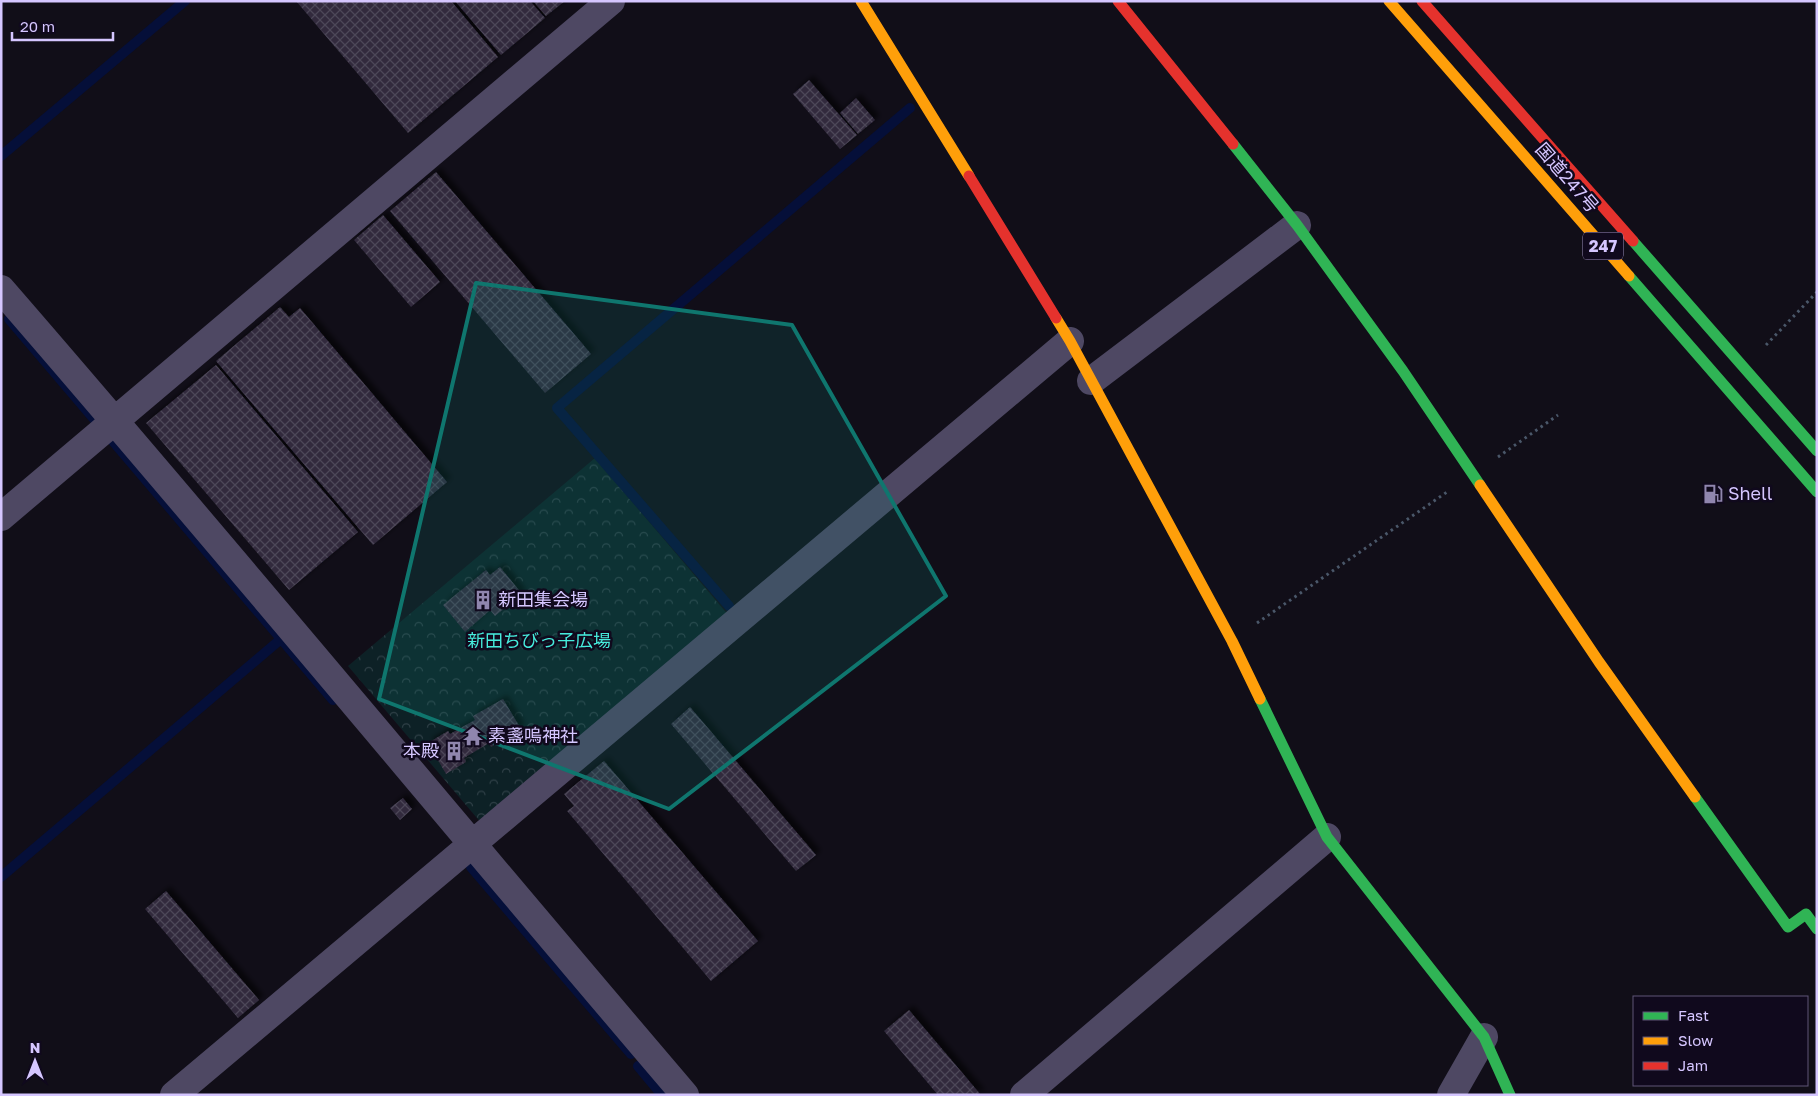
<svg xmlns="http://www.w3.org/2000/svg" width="1818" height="1096" font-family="'Golos Text','Noto Sans JP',sans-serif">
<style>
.forest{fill:url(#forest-crowns)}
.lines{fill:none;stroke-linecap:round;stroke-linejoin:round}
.stream{stroke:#050f39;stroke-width:10}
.building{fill:url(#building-cross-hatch);filter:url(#shadow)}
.path{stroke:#4a5769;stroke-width:3;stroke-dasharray:2.5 4;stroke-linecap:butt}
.street{stroke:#4e4863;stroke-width:28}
.fast{stroke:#30b455;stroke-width:11}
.slow{stroke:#ff9f0a;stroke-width:11}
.jam{stroke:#e5322d;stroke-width:11}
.marked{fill:#0f766e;fill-opacity:0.2;stroke:#0f766e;stroke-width:4;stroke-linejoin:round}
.labels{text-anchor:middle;stroke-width:5;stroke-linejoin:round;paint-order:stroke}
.shield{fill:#10091d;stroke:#9a8dbb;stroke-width:1}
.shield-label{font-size:16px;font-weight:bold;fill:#d5c6ff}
.street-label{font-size:18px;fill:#d5c6ff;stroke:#10091d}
.poi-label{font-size:18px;fill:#d5c6ff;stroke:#10091d;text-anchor:start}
.park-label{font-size:18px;fill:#46ebdc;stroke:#10091d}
</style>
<defs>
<pattern id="forest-crowns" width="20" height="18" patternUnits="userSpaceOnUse" patternTransform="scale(1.25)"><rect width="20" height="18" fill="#0d2126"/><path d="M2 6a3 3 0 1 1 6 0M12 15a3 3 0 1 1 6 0" fill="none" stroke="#2f4047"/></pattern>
<pattern id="building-cross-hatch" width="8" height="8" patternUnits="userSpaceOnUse" patternTransform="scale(1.25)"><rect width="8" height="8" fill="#302a3c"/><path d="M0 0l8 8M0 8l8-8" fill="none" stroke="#4d4759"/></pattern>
<filter id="shadow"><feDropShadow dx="4.5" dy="-4.5" stdDeviation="2.5" flood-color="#0009"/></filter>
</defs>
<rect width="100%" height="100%" fill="#110e18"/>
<path class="forest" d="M 595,458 L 729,616 L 482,824 L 348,666 Z"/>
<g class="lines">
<path class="stream" d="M 1,156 L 185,1
M 9,319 L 333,700
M 729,606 L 557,408 L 910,108
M 471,867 L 631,1054
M 1,877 L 281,639
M 638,1066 L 662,1095"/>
</g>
<path class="building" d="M 296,1 L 451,1 L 498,57 L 408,133 Z
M 455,1 L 530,1 L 545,18 L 501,55 Z
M 533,1 L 565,1 L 546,16 Z
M 809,80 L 857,135 L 840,149 L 793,94 Z
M 856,98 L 875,120 L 858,134 L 840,113 Z
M 436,172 L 591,354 L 545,393 L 390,211 Z
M 383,215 L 440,282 L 411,307 L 354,240 Z
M 280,307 L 289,317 L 300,308 L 447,482 L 373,545 L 216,361 Z
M 216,365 L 358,532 L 289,590 L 146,423 Z
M 500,567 L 522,594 L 495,616 L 490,610 L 465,632 L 443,605 L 486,570 L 490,575 Z
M 503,699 L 521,729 L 491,747 L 489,743 L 464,758 L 466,762 L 446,774 L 428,743 L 448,731 L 450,734 L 475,720 L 473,716 Z
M 690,707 L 816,855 L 796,871 L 671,724 Z
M 604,761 L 758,941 L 711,981 L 567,811 L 574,806 L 564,794 Z
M 403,798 L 412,809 L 400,820 L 390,808 Z
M 166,891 L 259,1000 L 238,1018 L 145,909 Z
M 909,1010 L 981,1095 L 938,1095 L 884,1031 Z"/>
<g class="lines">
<path class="path" d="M 1766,345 L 1817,292
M 1498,457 L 1558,415
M 1257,623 L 1447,492"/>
<path class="street" d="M 1,289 C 232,555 456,827 685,1095
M 1091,381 L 1297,225
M 1,517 L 611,1
M 174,1095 L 1070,341
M 1024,1095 L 1327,837
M 1451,1095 L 1484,1037"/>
<path class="fast" d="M 1233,144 L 1297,225 L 1403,371 L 1480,485
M 1633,241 L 1817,451
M 1629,276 L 1817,492
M 1260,699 L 1327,837 L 1484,1037 L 1510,1095
M 1695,797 L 1788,927 L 1806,914 L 1817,929"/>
<path class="slow" d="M 861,1 L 969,176
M 1389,1 L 1629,276
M 1056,318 L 1070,341 L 1232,641 L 1260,699
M 1480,485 L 1599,662 L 1695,797"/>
<path class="jam" d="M 1118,1 L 1233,144
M 1422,1 L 1633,241
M 969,176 L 1056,318"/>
</g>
<path class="marked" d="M 476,283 L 792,325 L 946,596 L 669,809 L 379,699 Z"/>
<defs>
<symbol id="fuel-bare" viewBox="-9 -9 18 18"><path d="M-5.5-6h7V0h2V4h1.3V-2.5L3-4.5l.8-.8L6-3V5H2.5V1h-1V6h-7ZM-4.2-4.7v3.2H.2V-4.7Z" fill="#9086ae" stroke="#10091d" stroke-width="2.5" paint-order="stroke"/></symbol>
<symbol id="building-bare" viewBox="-9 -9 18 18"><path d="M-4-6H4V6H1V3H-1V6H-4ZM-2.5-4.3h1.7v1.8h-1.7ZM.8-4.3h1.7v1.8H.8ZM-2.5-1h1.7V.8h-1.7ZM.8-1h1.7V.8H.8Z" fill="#9086ae" stroke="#10091d" stroke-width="2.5" paint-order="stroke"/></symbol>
<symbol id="temple-bare" viewBox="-9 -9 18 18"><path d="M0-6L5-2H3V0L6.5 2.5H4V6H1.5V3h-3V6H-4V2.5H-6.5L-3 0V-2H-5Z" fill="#9086ae" stroke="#10091d" stroke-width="2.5" paint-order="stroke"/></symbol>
</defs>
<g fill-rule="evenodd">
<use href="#fuel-bare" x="1699" y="480" width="28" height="28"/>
<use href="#building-bare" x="469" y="586" width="28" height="28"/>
<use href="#temple-bare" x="459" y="722" width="28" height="28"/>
<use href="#building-bare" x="440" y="737" width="28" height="28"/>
</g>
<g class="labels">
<rect class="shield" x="1583" y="232.5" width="40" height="27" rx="4"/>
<g class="shield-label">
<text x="1603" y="252">247</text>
</g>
<g class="street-label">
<text transform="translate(1567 178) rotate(49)" y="6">国道247号</text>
</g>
<g class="poi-label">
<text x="1728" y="500">Shell</text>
<text x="498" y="606">新田集会場</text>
<text x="488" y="742">素盞嗚神社</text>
<text x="439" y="757" text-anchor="end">本殿</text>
</g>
<g class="park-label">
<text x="539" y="647">新田ちびっ子広場</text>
</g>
</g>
<rect width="1818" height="1096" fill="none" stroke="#d5c6ff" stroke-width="5"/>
<rect x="1633" y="996" width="175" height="90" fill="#10091d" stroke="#5f5577"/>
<rect x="1643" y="1012" width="25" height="8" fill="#30b455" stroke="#5f5577"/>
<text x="1678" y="1021" font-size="15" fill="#d5c6ff">Fast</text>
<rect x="1643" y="1037" width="25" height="8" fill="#ff9f0a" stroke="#5f5577"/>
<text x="1678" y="1046" font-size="15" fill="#d5c6ff">Slow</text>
<rect x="1643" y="1062" width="25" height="8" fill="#e5322d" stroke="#5f5577"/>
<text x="1678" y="1071" font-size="15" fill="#d5c6ff">Jam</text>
<g transform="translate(35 1061)" stroke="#10091d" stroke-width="4" paint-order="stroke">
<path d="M0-4L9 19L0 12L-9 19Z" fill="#d5c6ff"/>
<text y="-8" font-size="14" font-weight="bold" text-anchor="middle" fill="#d5c6ff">N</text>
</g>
<path d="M12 32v8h101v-8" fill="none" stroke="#d5c6ff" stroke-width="2.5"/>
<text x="20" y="32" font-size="15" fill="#d5c6ff" stroke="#10091d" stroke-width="4" paint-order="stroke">20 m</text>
</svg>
